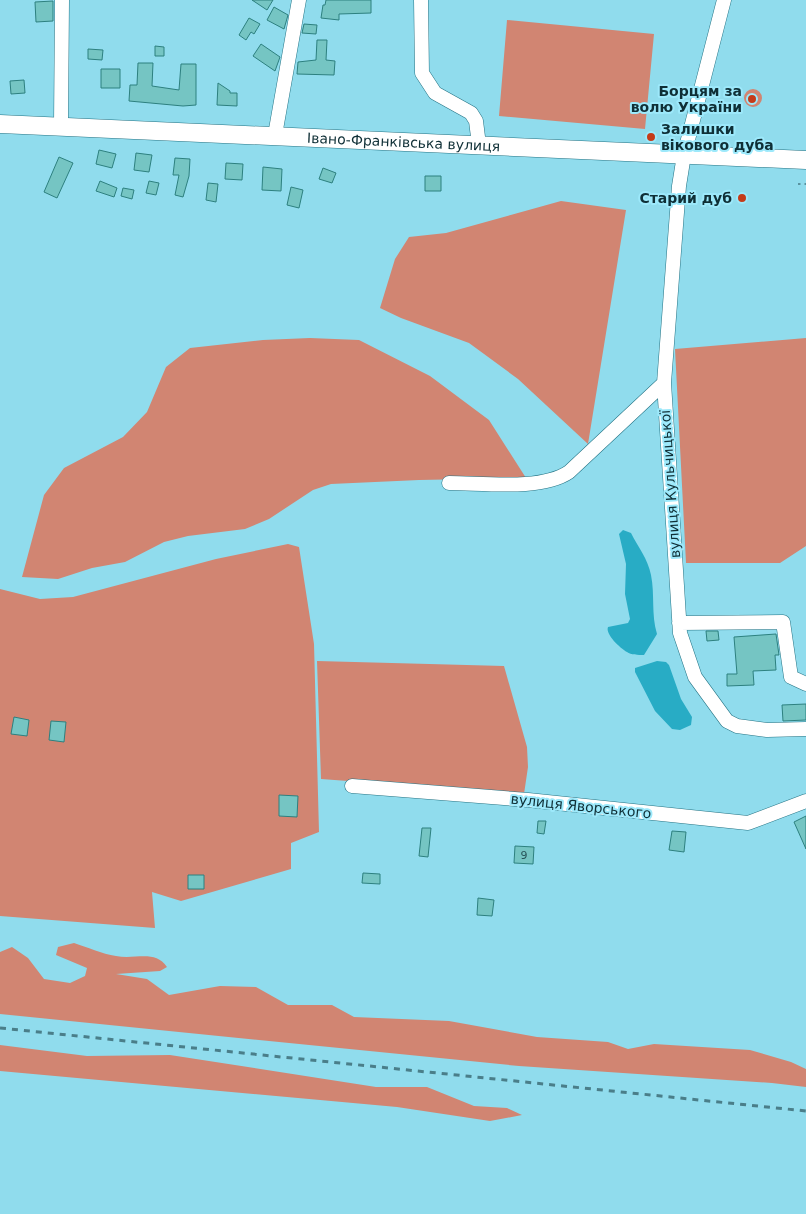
<svg xmlns="http://www.w3.org/2000/svg" width="806" height="1214" font-family="'DejaVu Sans',sans-serif">
<style>
.green{fill:#d18572}
.water{fill:#28acc5}
.building{fill:#75c5c3;stroke:#2d807f}
.lines{fill:none;stroke-linecap:round;stroke-linejoin:round}
.minor-casing{stroke:#247384;stroke-width:15}
.major-casing{stroke:#247384;stroke-width:19}
.path{stroke:#5993a0;stroke-width:2;stroke-dasharray:2.5 4;stroke-linecap:butt}
.minor{stroke:#fff;stroke-width:14}
.major{stroke:#fff;stroke-width:18}
.rail{stroke:#4a7e89;stroke-width:3;stroke-dasharray:6 6;stroke-linecap:butt}
.poi-dot{fill:#c43b19;stroke:#9de9fb;stroke-width:2}
.labels{text-anchor:middle;stroke-width:4;stroke-linejoin:round;paint-order:stroke}
.number-label{font-size:11px;fill:#285459}
.poi-label{font-size:14px;font-weight:bold;fill:#0f2f36;stroke:#9de9fb;text-anchor:end}
.street-label{font-size:14px;fill:#0f2f36;stroke:#9de9fb}
</style>
<rect width="100%" height="100%" fill="#90dced"/>
<path class="green" d="M 507,20 L 654,34 L 645,129 L 499,116 Z
M744 98a9 9 0 1 1 18 0a9 9 0 1 1-18 0Z
M 561,201 L 626,210 L 588,444 L 518,379 L 469,343 L 401,318 L 380,308 L 395,259 L 409,237 L 446,233 Z
M 310,338 L 359,340 L 430,376 L 489,420 L 526,478 L 419,480 L 331,484 L 313,490 L 269,519 L 245,529 L 188,536 L 164,542 L 125,562 L 92,568 L 58,579 L 22,577 L 44,495 L 64,468 L 123,437 L 147,412 L 166,367 L 190,348 L 263,340 Z
M 806,338 L 806,546 L 780,563 L 686,563 L 675,349 Z
M 288,544 L 299,547 L 314,644 L 319,832 L 291,843 L 291,869 L 181,901 L 152,892 L 155,928 L 0,916 L 0,589 L 40,599 L 73,597 L 216,559 Z
M 317,661 L 504,666 L 527,747 L 528,767 L 524,794 L 321,779 Z
M 74,943 C 87,947 102,954 116,956 C 135,960 155,949 167,967 L 160,971 L 116,974 L 147,979 L 169,995 L 220,986 L 256,987 L 288,1005 L 332,1005 L 354,1017 L 449,1021 L 537,1037 L 608,1042 L 628,1049 L 654,1044 L 750,1050 L 791,1062 L 806,1069 L 806,1087 L 772,1083 L 519,1066 L 0,1014 L 0,952 L 12,947 L 28,958 L 44,979 L 70,983 L 85,976 L 87,968 L 56,955 L 58,947 Z
M 0,1045 L 87,1056 L 170,1055 L 376,1087 L 427,1087 L 474,1106 L 507,1108 L 522,1115 L 490,1121 L 397,1107 L 0,1071 Z"/>
<path class="water" d="M 623,530 L 631,533 C 638,547 648,559 651,575 C 655,595 651,614 657,634 L 644,655 C 638,655 631,655 627,652 C 620,648 605,634 608,627 L 628,623 L 630,619 L 625,594 L 626,564 L 619,534 Z
M 657,661 L 666,662 L 669,665 L 681,699 L 692,717 L 691,725 L 680,730 L 672,729 L 655,711 L 635,672 L 635,668 Z"/>
<path class="building" d="M 252,0 L 273,0 L 267,10 Z
M 326,0 L 371,0 L 371,13 L 339,14 L 339,20 L 321,18 L 323,5 L 325,5 Z
M 53,1 L 53,21 L 36,22 L 35,2 Z
M 274,7 L 288,15 L 284,29 L 267,20 Z
M 249,18 L 260,24 L 254,34 L 251,32 L 246,40 L 239,35 Z
M 304,24 L 317,25 L 316,34 L 302,33 Z
M 317,40 L 327,40 L 326,60 L 335,61 L 334,75 L 297,74 L 298,62 L 316,60 Z
M 261,44 L 280,57 L 275,71 L 253,56 Z
M 155,46 L 164,47 L 164,56 L 155,56 Z
M 88,49 L 103,50 L 102,60 L 88,59 Z
M 138,63 L 153,63 L 152,86 L 179,90 L 181,64 L 196,64 L 196,105 L 183,106 L 129,101 L 130,85 L 137,85 Z
M 101,69 L 120,69 L 120,88 L 101,88 Z
M 24,80 L 25,93 L 11,94 L 10,81 Z
M 218,83 L 230,91 L 230,93 L 237,93 L 237,106 L 217,105 Z
M 99,150 L 116,154 L 112,168 L 96,164 Z
M 136,153 L 152,155 L 149,172 L 134,170 Z
M 59,157 L 73,163 L 57,198 L 44,192 Z
M 175,158 L 190,159 L 189,176 L 183,197 L 175,195 L 179,175 L 173,175 Z
M 226,163 L 243,164 L 242,180 L 225,179 Z
M 263,167 L 282,169 L 281,191 L 262,190 Z
M 323,168 L 336,173 L 332,183 L 319,179 Z
M 425,176 L 441,176 L 441,191 L 425,191 Z
M 100,181 L 117,188 L 114,197 L 96,191 Z
M 149,181 L 159,183 L 156,195 L 146,193 Z
M 208,183 L 218,184 L 216,202 L 206,200 Z
M 291,187 L 303,190 L 299,208 L 287,205 Z
M 123,188 L 134,190 L 132,199 L 121,196 Z
M 706,631 L 718,631 L 719,640 L 707,641 Z
M 776,634 L 779,655 L 775,655 L 776,670 L 753,671 L 754,685 L 727,686 L 727,674 L 737,674 L 734,637 Z
M 806,704 L 806,720 L 783,721 L 782,705 Z
M 14,717 L 29,720 L 27,736 L 11,734 Z
M 51,721 L 66,722 L 64,742 L 49,740 Z
M 279,795 L 298,796 L 297,817 L 279,816 Z
M 806,816 L 806,849 L 794,822 Z
M 538,821 L 546,821 L 544,834 L 537,833 Z
M 422,828 L 431,828 L 428,857 L 419,856 Z
M 672,831 L 686,832 L 684,852 L 669,850 Z
M 515,846 L 534,847 L 533,864 L 514,863 Z
M 363,873 L 380,874 L 380,884 L 362,883 Z
M 188,875 L 204,875 L 204,889 L 188,889 Z
M 478,898 L 494,900 L 492,916 L 477,915 Z"/>
<g class="lines">
<defs>
<path id="minor" d="M 421,0 L 422,73 L 435,93 L 471,113 L 476,121 L 479,145
M 724,0 L 684,155 L 679,186 L 664,383 L 680,633 L 695,677 L 727,721 L 737,726 L 767,730 L 806,729
M 61,126 L 62,0
M 275,135 L 299,0
M 449,483 C 483,483 541,491 569,472 L 664,383
M 679,623 L 783,622 L 791,677 L 806,684
M 352,786 L 528,800 L 748,823 L 806,801"/>
<g id="major">
<path id="s1" d="M 0,124 L 806,160"/>
</g>
</defs>
<use href="#minor" class="minor-casing"/>
<use href="#major" class="major-casing"/>
<path class="path" d="M 798,184 L 806,184"/>
<use href="#minor" class="minor"/>
<use href="#major" class="major"/>
<path class="rail" d="M 0,1028 L 806,1111"/>
</g>
<g class="poi-dot">
<circle cx="752" cy="99" r="5"/>
<circle cx="651" cy="137" r="5"/>
<circle cx="742" cy="198" r="5"/>
</g>
<g class="labels">
<g class="number-label">
<text x="524" y="859">9</text>
</g>
<g class="poi-label">
<text x="742" y="96">Борцям за<tspan x="742" dy="16">волю України</tspan></text>
<text x="661" y="134" text-anchor="start">Залишки<tspan x="661" dy="16">вікового дуба</tspan></text>
<text x="732" y="203">Старий дуб</text>
</g>
<g class="street-label">
<text dy="5" stroke="none"><textPath href="#s1" startOffset="404">Івано-Франківська вулиця</textPath></text>
<text transform="translate(670 484) rotate(-94)" y="5">вулиця Кульчицької</text>
<text transform="translate(581 806) rotate(6)" y="5">вулиця Яворського</text>
</g>
</g>
</svg>
